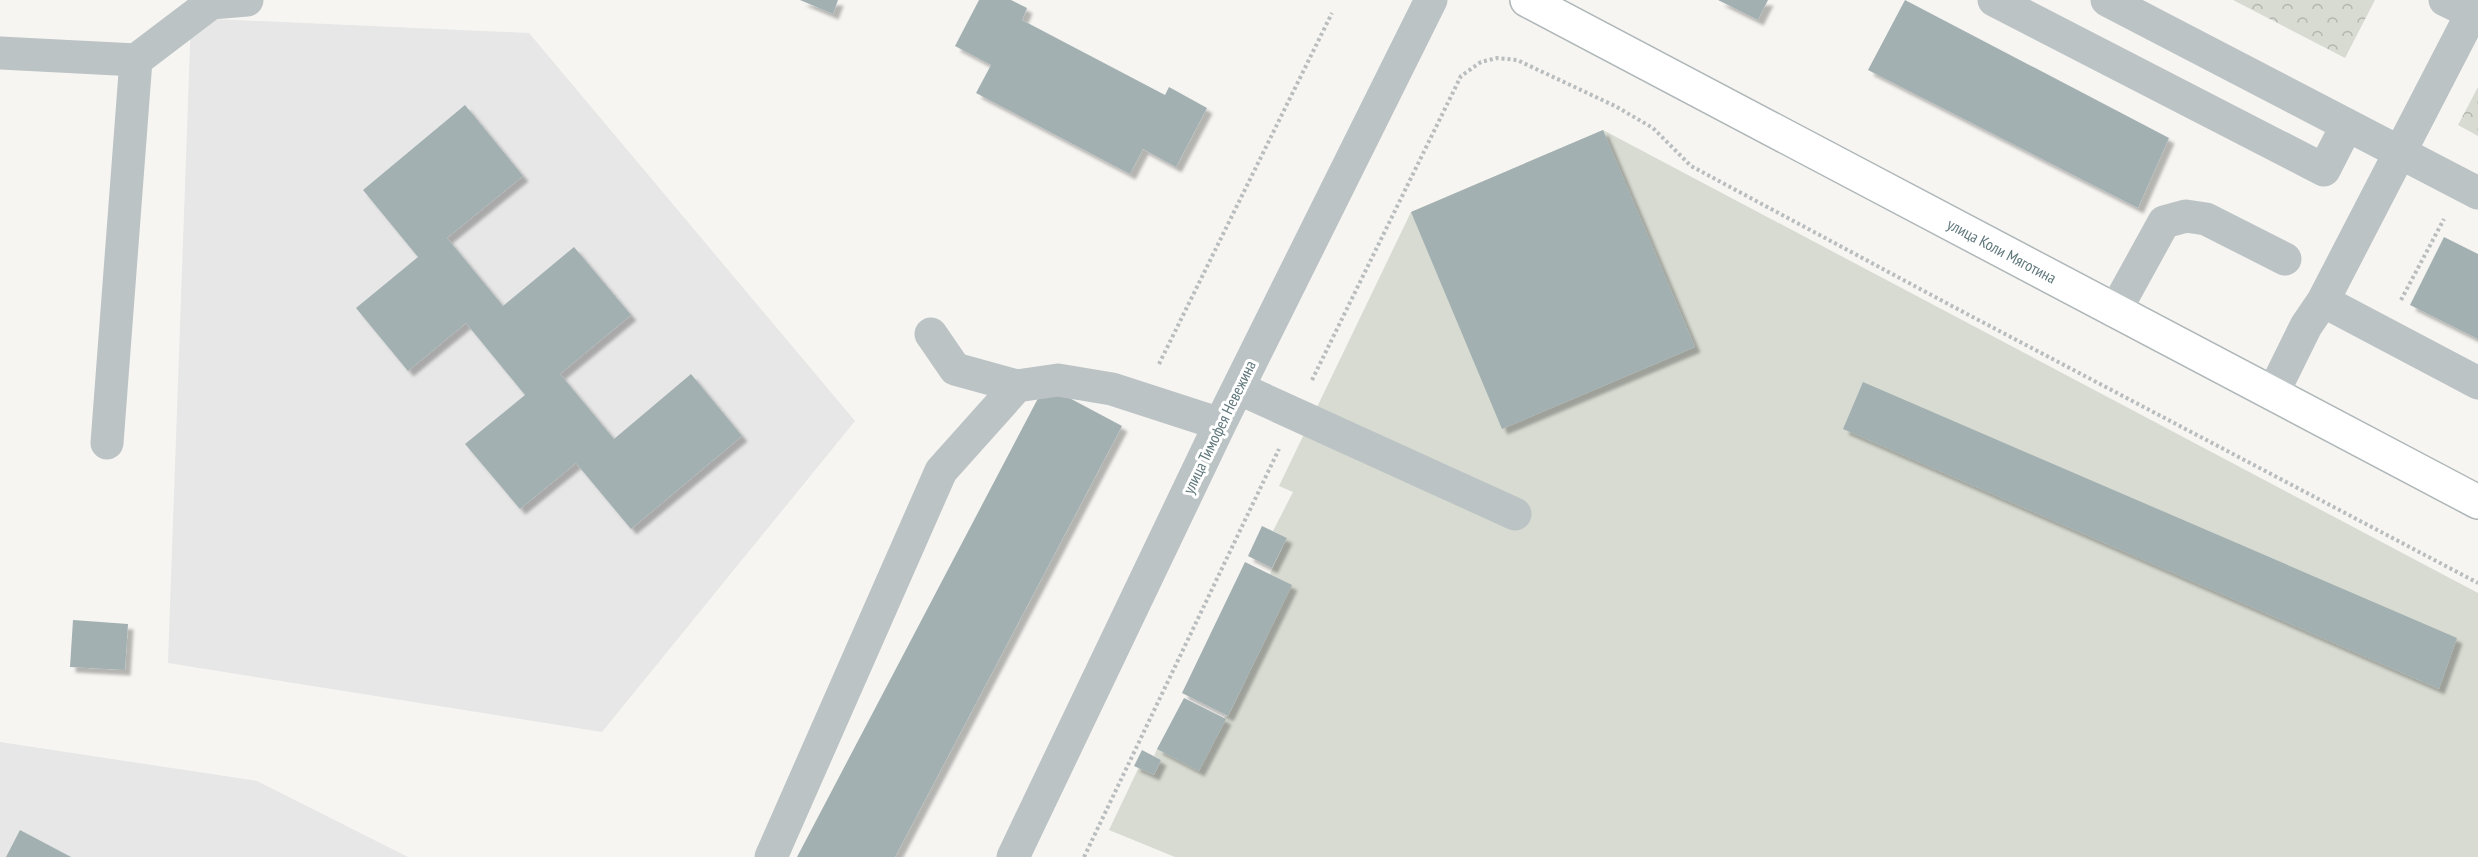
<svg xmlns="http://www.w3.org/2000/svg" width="2478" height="857" font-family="'PT Sans Narrow',sans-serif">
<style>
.built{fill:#e6e7e6}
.grass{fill:#d7dbd1}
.forest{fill:url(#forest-crowns)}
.building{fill:#a3b0b2;filter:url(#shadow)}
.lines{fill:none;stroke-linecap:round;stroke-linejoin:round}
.major-casing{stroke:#b0b7b9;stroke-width:36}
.path{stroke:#b9bdbe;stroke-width:4;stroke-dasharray:3 3;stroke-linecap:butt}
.minor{stroke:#bcc3c5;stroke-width:33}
.major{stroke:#fff;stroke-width:33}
.labels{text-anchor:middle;stroke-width:6;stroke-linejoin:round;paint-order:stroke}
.street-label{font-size:16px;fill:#61787d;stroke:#fff}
</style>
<defs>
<pattern id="forest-crowns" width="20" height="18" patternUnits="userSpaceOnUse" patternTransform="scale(1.5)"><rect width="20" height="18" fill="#d7dbd1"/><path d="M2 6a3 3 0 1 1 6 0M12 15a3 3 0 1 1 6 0" fill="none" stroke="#b2b6af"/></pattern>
<filter id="shadow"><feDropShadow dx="5.5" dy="5.5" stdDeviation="1.5" flood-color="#0004"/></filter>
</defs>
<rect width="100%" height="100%" fill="#f6f5f2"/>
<path class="built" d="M 191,18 L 529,33 L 855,421 L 602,732 L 168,663 Z
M 0,742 L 257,781 L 408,857 L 0,857 Z"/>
<path class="grass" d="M 1603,130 L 2478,593 L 2478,857 L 1175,857 L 1109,830 L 1139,767 L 1154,775 L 1161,760 L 1154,756 L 1157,749 L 1228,716 L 1291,585 L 1270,574 L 1287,538 L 1273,531 L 1293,492 L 1279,486 L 1411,212 Z"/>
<path class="forest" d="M 2233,0 L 2375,0 L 2345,58 Z
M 2478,87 L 2478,136 L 2458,125 Z"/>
<path class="building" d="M 800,0 L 838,0 L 833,14 Z
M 979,0 L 1011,0 L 1027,8 L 1022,20 L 1165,95 L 1169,87 L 1207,108 L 1176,167 L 1143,149 L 1130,174 L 976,93 L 991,65 L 955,46 Z
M 1718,0 L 1768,0 L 1758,20 Z
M 1905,0 L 2169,138 L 2138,208 L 1868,70 Z
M 465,105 L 523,176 L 447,238 L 503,306 L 574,247 L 631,315 L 560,374 L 614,439 L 691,374 L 742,436 L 631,529 L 576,463 L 520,509 L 465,444 L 525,395 L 466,323 L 408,371 L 356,308 L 418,257 L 363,190 Z
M 1603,130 L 1695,347 L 1502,429 L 1411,212 Z
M 2444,237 L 2478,254 L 2478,339 L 2410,305 Z
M 1863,382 L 2457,638 L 2439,689 L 1843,429 Z
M 1045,385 L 1122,426 L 895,857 L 797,857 Z
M 1262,526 L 1287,538 L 1272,568 L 1248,556 Z
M 1245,562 L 1292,585 L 1228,716 L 1182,693 Z
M 73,620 L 128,624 L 125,670 L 70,667 Z
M 1184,698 L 1226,719 L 1199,771 L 1157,749 Z
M 1142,750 L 1161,760 L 1154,775 L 1134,766 Z
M 20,830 L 71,857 L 6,857 Z"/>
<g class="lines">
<defs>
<g id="major">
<path id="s1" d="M 1527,0 L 2478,502"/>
</g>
</defs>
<use href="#major" class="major-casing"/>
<path class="path" d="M 2401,300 L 2444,219
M 1159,364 L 1332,13
M 1312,380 L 1461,76 L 1481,62 L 1497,58 L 1517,60 L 1615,106 L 1653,128 L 1691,166 L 1950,305 L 2478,583
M 1084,857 L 1279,449"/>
<path class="minor" d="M 1994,0 L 2324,170 L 2347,125
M 2107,0 L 2478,193
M 0,53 L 136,60 L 107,443
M 136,60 L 211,3 L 247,0
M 2323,301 L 2478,383
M 2115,311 L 2164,222 L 2186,216 L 2206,219 L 2285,259
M 931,334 L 955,369 L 1017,386
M 1238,388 L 1515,514
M 2273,393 L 2306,326 L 2323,301 L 2472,13 L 2445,0
M 771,857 L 941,471 L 1017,386 L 1058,380 L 1112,389 L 1220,424
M 1013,857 L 1220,424 L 1431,0"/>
<use href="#major" class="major"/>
</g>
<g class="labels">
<g class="street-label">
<text dy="6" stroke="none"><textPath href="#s1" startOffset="537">улица Коли Мяготина</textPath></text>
<text transform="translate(1219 427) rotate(-64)" y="6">улица Тимофея Невежина</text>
</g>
</g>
</svg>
